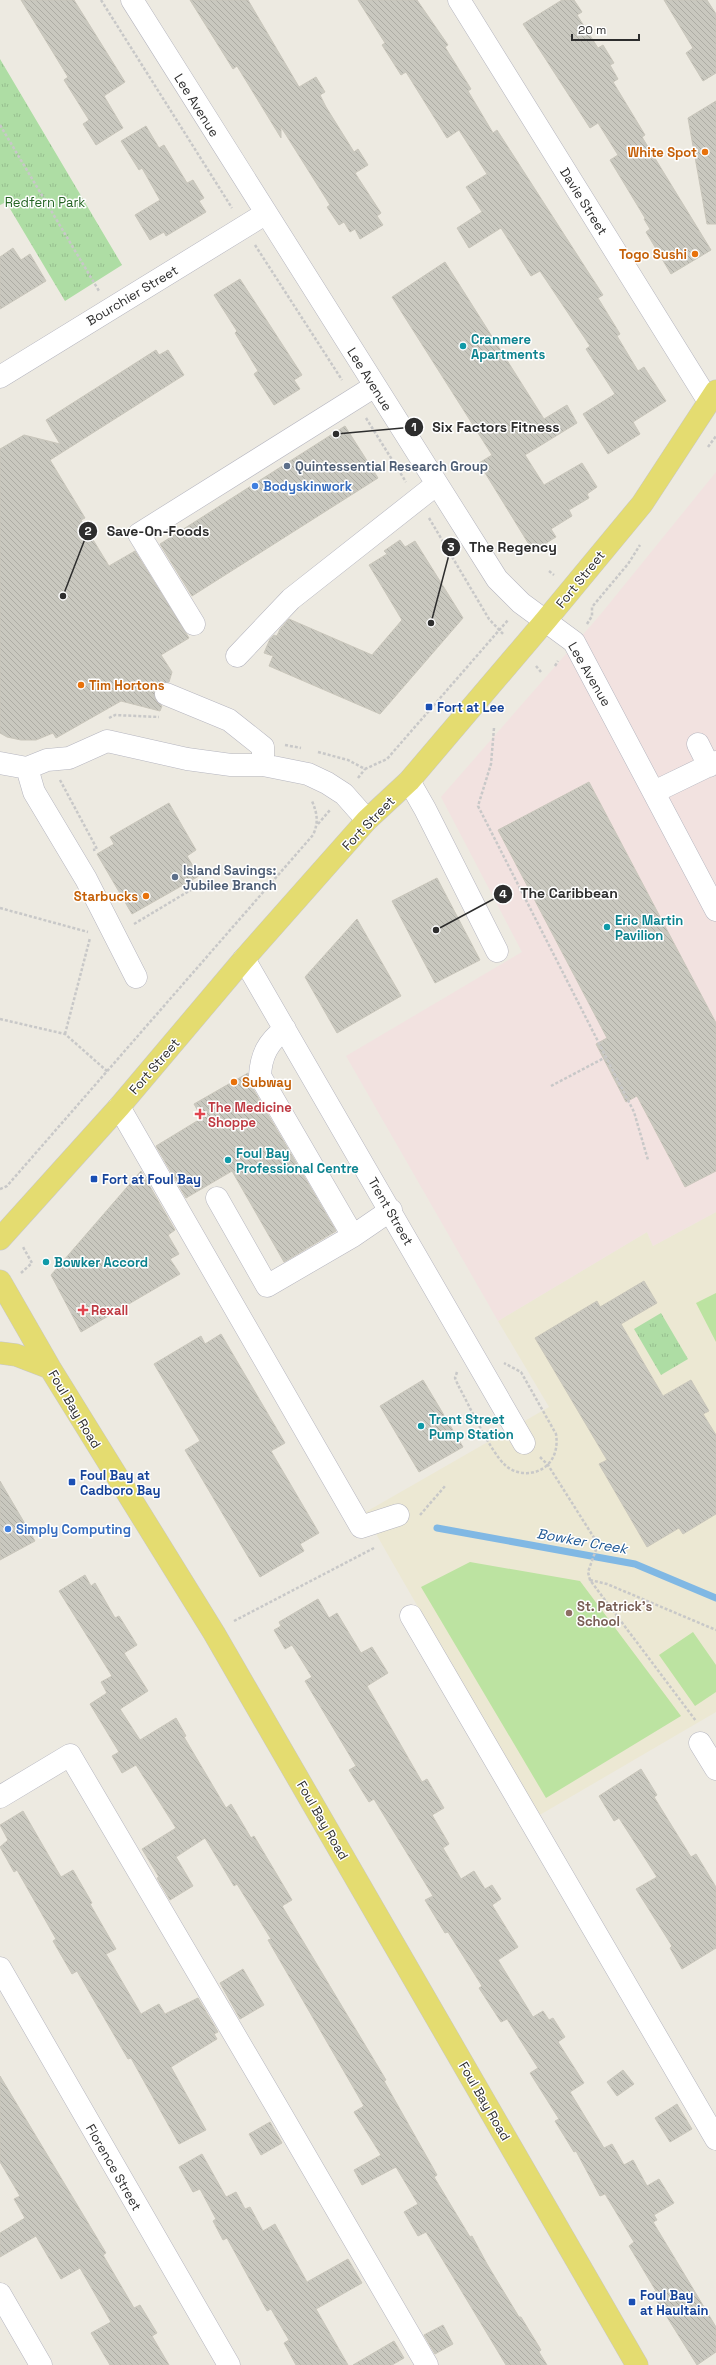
<svg xmlns="http://www.w3.org/2000/svg" width="716" height="2365" font-family="'Space Grotesk',sans-serif">
<style>
.education{fill:#ece8d3}
.medical{fill:#f2e2e0}
.grass{fill:url(#grass-tufts)}
.pitch{fill:#bce3a1}
.lines{fill:none;stroke-linecap:round;stroke-linejoin:round}
.stream{stroke:#80b8e4;stroke-width:7}
.building{fill:url(#building-back-hatch);stroke:#c9c6bb}
.minor-casing{stroke:#b5b5bf;stroke-width:23}
.major-casing{stroke:#c8c8c8;stroke-width:23}
.path{stroke:#c8c8c8;stroke-width:2.5;stroke-dasharray:3 2;stroke-linecap:butt}
.minor{stroke:#fff;stroke-width:22}
.major{stroke:#e4dc70;stroke-width:22}
.food-dot{fill:#e8710a;stroke:#fff;stroke-width:1.5}
.culture-dot{fill:#0f9aa8;stroke:#fff;stroke-width:1.5}
.service-dot{fill:#5c6f8a;stroke:#fff;stroke-width:1.5}
.shop-dot{fill:#3f7fe0;stroke:#fff;stroke-width:1.5}
.transit-dot{fill:#1a4fb4;stroke:#fff;stroke-width:1.5}
.health-dot{fill:#e0444e;stroke:#fff;stroke-width:1.5}
.education-dot{fill:#8d6e63;stroke:#fff;stroke-width:1.5}
.labels{text-anchor:middle;stroke-width:3;stroke-linejoin:round;paint-order:stroke}
.street-label{font-size:13px;fill:#2d2d2d;stroke:#fff}
.food-label{font-size:13px;font-weight:bold;fill:#c56008;stroke:#fff;text-anchor:end}
.park-label{font-size:13px;fill:#256423;stroke:#fff}
.culture-label{font-size:13px;font-weight:bold;fill:#0d838f;stroke:#fff;text-anchor:start}
.service-label{font-size:13px;font-weight:bold;fill:#4e5e75;stroke:#fff;text-anchor:start}
.shop-label{font-size:13px;font-weight:bold;fill:#366cbe;stroke:#fff;text-anchor:start}
.transit-label{font-size:13px;font-weight:bold;fill:#164399;stroke:#fff;text-anchor:start}
.health-label{font-size:13px;font-weight:bold;fill:#be3a42;stroke:#fff;text-anchor:start}
.education-label{font-size:13px;font-weight:bold;fill:#785e54;stroke:#fff;text-anchor:start}
.water-label{font-size:14px;font-style:italic;fill:#1c5693;stroke:#fff}
.leader{fill:none;stroke:#2d2d2d;stroke-width:1.5}
.callout-dot{fill:#2d2d2d;stroke:#fff;stroke-width:1.5}
.mark-label{font-size:12px;text-anchor:middle;font-weight:bold;fill:#fff}
.callout-label{font-size:14px;text-anchor:middle;font-weight:bold;fill:#2d2d2d;stroke:#fff;stroke-width:3;stroke-linejoin:round;paint-order:stroke}
</style>
<defs>
<pattern id="grass-tufts" width="24" height="20" patternUnits="userSpaceOnUse"><rect width="24" height="20" fill="#aedda4"/><path d="M3 7l-1-3M5 7V3M7 7l1-3M15 17l-1-3M17 17v-4M19 17l1-3" fill="none" stroke="#96be8e"/></pattern>
<pattern id="building-back-hatch" width="6" height="6" patternUnits="userSpaceOnUse"><rect width="6" height="6" fill="#c9c8bf"/><path d="M-1 5l2 2M0 0l6 6M5-1l2 2" fill="none" stroke="#adaca4"/></pattern>
</defs>
<rect width="100%" height="100%" fill="#edeae1"/>
<path class="education" d="M 716,1212 L 716,1712 L 538,1816 L 364,1513 L 549,1407 L 498,1321 L 647,1232 L 653,1246 Z"/>
<path class="medical" d="M 716,472 L 716,1212 L 653,1246 L 647,1232 L 498,1321 L 346,1056 L 522,952 L 441,797 L 600,615 Z"/>
<path class="grass" d="M 0,59 L 122,265 L 65,301 L 6,202 L 0,205 Z
M 661,1313 L 688,1359 L 661,1375 L 634,1329 Z"/>
<path class="pitch" d="M 716,1293 L 716,1342 L 696,1303 Z
M 470,1562 L 580,1581 L 681,1716 L 546,1798 L 421,1587 Z
M 693,1632 L 716,1665 L 716,1692 L 695,1706 L 659,1655 Z"/>
<g class="lines">
<path class="stream" d="M 437,1528 L 635,1564 L 716,1598"/>
</g>
<path class="building" d="M 21,0 L 74,0 L 125,82 L 104,96 L 123,128 L 96,145 L 83,124 L 89,120 L 64,80 L 68,77 Z
M 190,0 L 248,0 L 299,87 L 316,77 L 325,92 L 320,95 L 326,107 L 354,152 L 358,149 L 368,165 L 355,173 L 381,213 L 377,216 L 383,225 L 360,239 L 355,229 L 350,232 L 344,222 L 339,225 L 327,207 L 330,205 L 281,127 L 281,138 L 237,66 L 233,69 Z
M 358,0 L 417,0 L 448,45 L 445,47 L 471,89 L 468,91 L 493,133 L 497,130 L 603,295 L 598,298 L 620,334 L 617,336 L 638,371 L 644,367 L 666,401 L 633,422 L 640,434 L 608,454 L 583,414 L 615,394 L 586,349 L 590,346 L 540,271 L 531,276 L 501,228 L 469,248 L 457,228 L 482,212 L 466,187 L 487,174 L 459,130 L 447,138 L 406,72 L 401,75 L 382,45 L 385,43 Z
M 562,0 L 574,0 L 582,12 L 577,15 L 598,48 L 603,45 L 614,63 L 610,65 L 618,79 L 613,82 L 645,135 L 642,137 L 711,250 L 671,274 L 646,232 L 650,229 L 644,219 L 645,218 L 610,160 L 618,155 L 598,123 L 590,128 L 523,24 Z
M 664,0 L 707,0 L 716,14 L 716,73 L 703,81 L 686,53 L 693,48 Z
M 716,101 L 716,224 L 707,224 L 688,118 Z
M 146,126 L 159,148 L 164,145 L 187,183 L 193,180 L 204,198 L 199,201 L 206,212 L 166,236 L 164,232 L 150,240 L 135,215 L 160,200 L 142,168 L 139,170 L 121,141 Z
M 13,248 L 21,260 L 30,254 L 46,281 L 0,309 L 0,257 Z
M 445,262 L 544,419 L 567,405 L 577,423 L 525,455 L 544,485 L 582,463 L 597,487 L 587,494 L 589,498 L 569,510 L 572,516 L 551,529 L 556,537 L 533,551 L 479,463 L 492,455 L 392,297 Z
M 240,279 L 302,375 L 294,380 L 300,389 L 274,405 L 254,374 L 258,371 L 235,333 L 237,331 L 214,295 Z
M 156,350 L 159,355 L 168,350 L 184,375 L 50,460 L 85,518 L 81,520 L 109,566 L 135,551 L 189,638 L 161,655 L 172,672 L 169,682 L 159,684 L 154,690 L 156,701 L 162,706 L 160,711 L 121,701 L 56,738 L 53,733 L 36,740 L 21,740 L 7,737 L 0,733 L 0,449 L 24,435 L 60,444 L 46,420 Z
M 345,426 L 378,478 L 192,596 L 160,544 Z
M 400,540 L 405,547 L 415,541 L 463,618 L 380,714 L 269,666 L 273,656 L 264,653 L 270,639 L 274,635 L 277,636 L 280,629 L 289,619 L 372,655 L 402,620 L 369,565 L 387,554 L 384,551 Z
M 589,782 L 716,1023 L 716,1171 L 685,1187 L 637,1096 L 626,1102 L 596,1044 L 607,1038 L 498,830 Z
M 169,803 L 196,850 L 187,856 L 199,876 L 132,914 L 97,854 L 114,844 L 110,837 Z
M 437,878 L 480,960 L 435,983 L 392,901 Z
M 357,919 L 401,996 L 337,1033 L 305,977 Z
M 248,1073 L 249,1082 L 336,1231 L 284,1262 L 232,1171 L 186,1198 L 156,1146 L 202,1118 L 194,1104 Z
M 141,1171 L 175,1230 L 168,1235 L 179,1254 L 170,1259 L 180,1274 L 81,1332 L 51,1275 Z
M 644,1281 L 657,1303 L 621,1324 L 663,1396 L 691,1380 L 709,1411 L 703,1414 L 716,1435 L 716,1514 L 683,1534 L 679,1528 L 647,1547 L 599,1464 L 607,1460 L 535,1338 L 597,1301 L 600,1307 Z
M 221,1334 L 285,1443 L 271,1451 L 319,1533 L 300,1544 L 304,1551 L 260,1577 L 185,1450 L 200,1441 L 154,1364 L 201,1336 L 205,1344 Z
M 423,1380 L 463,1447 L 419,1472 L 380,1406 Z
M 0,1481 L 35,1541 L 0,1560 Z
M 85,1575 L 91,1586 L 95,1583 L 115,1618 L 119,1616 L 137,1645 L 124,1653 L 148,1691 L 120,1709 L 140,1740 L 176,1718 L 186,1736 L 184,1737 L 226,1808 L 231,1804 L 251,1838 L 254,1836 L 292,1900 L 282,1906 L 386,2080 L 384,2081 L 437,2175 L 434,2177 L 470,2237 L 472,2236 L 487,2264 L 519,2317 L 521,2317 L 541,2350 L 539,2352 L 547,2365 L 506,2365 L 426,2232 L 418,2236 L 404,2212 L 418,2204 L 396,2167 L 362,2185 L 354,2170 L 381,2155 L 354,2112 L 364,2106 L 268,1940 L 271,1939 L 237,1884 L 234,1886 L 205,1838 L 176,1857 L 193,1886 L 170,1900 L 157,1878 L 159,1877 L 142,1849 L 176,1828 L 136,1765 L 122,1773 L 112,1756 L 119,1752 L 90,1704 L 107,1693 L 101,1682 L 112,1676 L 59,1591 Z
M 318,1599 L 329,1618 L 337,1613 L 361,1653 L 372,1647 L 388,1673 L 367,1686 L 422,1782 L 427,1779 L 444,1808 L 432,1815 L 449,1844 L 443,1848 L 461,1879 L 474,1871 L 485,1889 L 492,1885 L 501,1899 L 492,1905 L 518,1947 L 498,1960 L 533,2017 L 543,2011 L 549,2020 L 553,2018 L 565,2037 L 558,2042 L 584,2083 L 570,2092 L 604,2148 L 612,2144 L 624,2165 L 633,2160 L 647,2186 L 659,2179 L 674,2203 L 654,2215 L 657,2220 L 653,2222 L 716,2327 L 716,2352 L 697,2365 L 652,2293 L 656,2291 L 629,2246 L 634,2242 L 605,2194 L 600,2196 L 576,2151 L 574,2152 L 555,2121 L 559,2119 L 530,2073 L 538,2068 L 507,2019 L 501,2022 L 479,1988 L 482,1986 L 448,1932 L 445,1933 L 425,1900 L 433,1896 L 374,1799 L 369,1802 L 349,1770 L 356,1766 L 305,1681 L 312,1677 L 292,1645 L 285,1649 L 274,1630 L 281,1626 L 279,1622 Z
M 641,1769 L 657,1795 L 654,1797 L 691,1857 L 696,1854 L 716,1887 L 716,1948 L 682,1969 L 670,1948 L 672,1946 L 636,1889 L 657,1877 L 619,1818 L 614,1821 L 599,1796 Z
M 23,1811 L 61,1877 L 73,1870 L 92,1903 L 90,1904 L 116,1949 L 106,1954 L 141,2014 L 159,2004 L 165,2014 L 198,1998 L 218,2032 L 214,2034 L 217,2039 L 171,2067 L 206,2130 L 179,2144 L 131,2058 L 128,2059 L 77,1971 L 72,1974 L 53,1941 L 56,1939 L 17,1870 L 14,1872 L 0,1847 L 8,1840 L 0,1825 Z
M 243,1969 L 264,2005 L 240,2019 L 220,1983 Z
M 623,2070 L 634,2084 L 617,2096 L 607,2082 Z
M 0,2076 L 106,2253 L 103,2255 L 134,2308 L 140,2305 L 157,2333 L 152,2336 L 169,2365 L 110,2365 L 91,2333 L 111,2322 L 80,2268 L 61,2279 L 36,2236 L 0,2257 L 0,2233 L 25,2218 L 14,2199 L 20,2196 L 0,2162 Z
M 677,2104 L 692,2129 L 670,2142 L 655,2118 Z
M 270,2122 L 282,2143 L 261,2155 L 249,2134 Z
M 202,2154 L 226,2197 L 236,2192 L 245,2209 L 250,2207 L 263,2231 L 275,2224 L 307,2282 L 348,2259 L 362,2283 L 316,2309 L 348,2365 L 296,2365 L 284,2343 L 289,2340 L 271,2309 L 267,2311 L 227,2238 L 223,2240 L 213,2221 L 216,2219 L 200,2189 L 193,2192 L 179,2167 Z
M 443,2325 L 453,2344 L 435,2354 L 424,2335 Z
M 394,2341 L 404,2358 L 392,2365 L 353,2365 Z"/>
<g class="lines">
<defs>
<path id="minor" d="M 132,0 L 497,579 L 521,603 L 574,642 L 716,910
M 459,0 L 709,402
M 0,377 L 265,214
M 194,624 L 139,534 L 375,386
M 237,656 L 291,599 L 437,484
M 166,694 L 229,720 L 263,747 L 263,765
M 698,744 L 709,766
M 0,763 L 27,768 L 47,760 L 69,758 L 107,741 L 187,759 L 231,765 L 263,765 L 308,774 L 327,783 L 344,794 L 367,820
M 27,768 L 34,792 L 86,879 L 136,977
M 409,781 L 425,809 L 497,951
M 654,792 L 716,762
M 244,959 L 524,1443
M 285,1029 C 268,1042 261,1055 260,1076 L 353,1236
M 119,1107 L 361,1527 L 398,1515
M 217,1198 L 267,1286 L 353,1236 L 391,1210
M 411,1616 L 716,2139
M 700,1743 L 716,1769
M 0,1797 L 70,1755 C 190,1958 309,2161 427,2365
M 0,1968 L 229,2365
M 0,2294 L 41,2365"/>
<path id="major" d="M 0,1239 L 119,1107 L 244,959 L 367,820 L 409,781 L 546,620 L 642,504 L 716,391
M 0,1281 L 50,1368 L 214,1633 L 637,2365
M 0,1353 L 16,1355 L 50,1368"/>
</defs>
<use href="#minor" class="minor-casing"/>
<use href="#major" class="major-casing"/>
<path class="path" d="M 101,0 L 232,208
M 0,125 L 99,291
M 255,245 L 342,380
M 366,418 L 406,482
M 708,447 L 716,436
M 429,518 L 489,619 L 504,635
M 549,571 L 554,575
M 587,624 L 592,616 L 592,607 L 628,564 L 640,545
M 536,666 L 541,672
M 555,666 L 558,661
M 109,718 L 115,715 L 159,717
M 494,728 L 491,764 L 478,806 L 634,1112 L 648,1160
M 285,745 L 301,748
M 318,752 L 348,760 L 365,769 L 387,759 L 508,620
M 358,778 L 365,769
M 60,780 L 97,849 L 93,850
M 318,824 L 330,810
M 0,908 L 88,932
M 134,924 L 199,885 L 207,886
M 0,1019 L 65,1034 L 108,1072
M 65,1034 L 90,938
M 551,1086 L 606,1057
M 0,1189 L 7,1186 L 313,835 C 319,822 317,813 312,801
M 21,1273 L 32,1263 L 23,1247
M 457,1372 L 455,1378 L 458,1385 C 469,1405 490,1451 505,1465 C 516,1475 533,1476 545,1467 C 555,1459 558,1447 556,1434 L 521,1372 L 504,1363
M 540,1457 L 548,1465 L 598,1544 L 588,1572 L 590,1580 L 696,1721
M 420,1515 L 446,1485
M 590,1580 L 607,1584 L 716,1630
M 234,1621 L 374,1548"/>
<use href="#minor" class="minor"/>
<use href="#major" class="major"/>
</g>
<g class="food-dot">
<circle cx="705" cy="152" r="4"/>
<circle cx="695" cy="254" r="4"/>
<circle cx="81" cy="685" r="4"/>
<circle cx="146" cy="896" r="4"/>
<circle cx="234" cy="1082" r="4"/>
</g>
<g class="culture-dot">
<circle cx="463" cy="346" r="4"/>
<circle cx="607" cy="927" r="4"/>
<circle cx="228" cy="1160" r="4"/>
<circle cx="46" cy="1262" r="4"/>
<circle cx="421" cy="1426" r="4"/>
</g>
<g class="service-dot">
<circle cx="287" cy="466" r="4"/>
<circle cx="175" cy="877" r="4"/>
</g>
<g class="shop-dot">
<circle cx="255" cy="486" r="4"/>
<circle cx="8" cy="1529" r="4"/>
</g>
<g class="transit-dot">
<rect x="425" y="703" width="8" height="8" rx="2"/>
<rect x="90" y="1175" width="8" height="8" rx="2"/>
<rect x="68" y="1478" width="8" height="8" rx="2"/>
<rect x="628" y="2298" width="8" height="8" rx="2"/>
</g>
<g class="health-dot">
<path d="M198 1108h4v4h4v4h-4v4h-4v-4h-4v-4h4z"/>
<path d="M81 1304h4v4h4v4h-4v4h-4v-4h-4v-4h4z"/>
</g>
<circle class="education-dot" cx="569" cy="1613" r="4"/>
<g class="labels">
<g class="street-label">
<text transform="translate(197 105) rotate(58)" y="5">Lee Avenue</text>
<text transform="translate(584 201) rotate(58)" y="5">Davie Street</text>
<text transform="translate(132 295) rotate(-31)" y="5">Bourchier Street</text>
<text transform="translate(370 379) rotate(58)" y="5">Lee Avenue</text>
<text transform="translate(580 579) rotate(-51)" y="5">Fort Street</text>
<text transform="translate(590 674) rotate(60)" y="5">Lee Avenue</text>
<text transform="translate(368 823) rotate(-46)" y="5">Fort Street</text>
<text transform="translate(154 1066) rotate(-49)" y="5">Fort Street</text>
<text transform="translate(391 1211) rotate(60)" y="5">Trent Street</text>
<text transform="translate(75 1409) rotate(59)" y="5">Foul Bay Road</text>
<text transform="translate(323 1820) rotate(60)" y="5">Foul Bay Road</text>
<text transform="translate(485 2101) rotate(60)" y="5">Foul Bay Road</text>
<text transform="translate(114 2167) rotate(60)" y="5">Florence Street</text>
</g>
<g class="food-label">
<text x="697" y="157">White Spot</text>
<text x="687" y="259">Togo Sushi</text>
<text x="89" y="690" text-anchor="start">Tim Hortons</text>
<text x="138" y="901">Starbucks</text>
<text x="242" y="1087" text-anchor="start">Subway</text>
</g>
<g class="park-label">
<text x="45" y="207">Redfern Park</text>
</g>
<g class="culture-label">
<text x="471" y="344">Cranmere<tspan x="471" dy="15">Apartments</tspan></text>
<text x="615" y="925">Eric Martin<tspan x="615" dy="15">Pavilion</tspan></text>
<text x="236" y="1158">Foul Bay<tspan x="236" dy="15">Professional Centre</tspan></text>
<text x="54" y="1267">Bowker Accord</text>
<text x="429" y="1424">Trent Street<tspan x="429" dy="15">Pump Station</tspan></text>
</g>
<g class="service-label">
<text x="295" y="471">Quintessential Research Group</text>
<text x="183" y="875">Island Savings:<tspan x="183" dy="15">Jubilee Branch</tspan></text>
</g>
<g class="shop-label">
<text x="263" y="491">Bodyskinwork</text>
<text x="16" y="1534">Simply Computing</text>
</g>
<g class="transit-label">
<text x="437" y="712">Fort at Lee</text>
<text x="102" y="1184">Fort at Foul Bay</text>
<text x="80" y="1480">Foul Bay at<tspan x="80" dy="15">Cadboro Bay</tspan></text>
<text x="640" y="2300">Foul Bay<tspan x="640" dy="15">at Haultain</tspan></text>
</g>
<g class="health-label">
<text x="208" y="1112">The Medicine<tspan x="208" dy="15">Shoppe</tspan></text>
<text x="91" y="1315">Rexall</text>
</g>
<g class="education-label">
<text x="577" y="1611">St. Patrick's<tspan x="577" dy="15">School</tspan></text>
</g>
<g class="water-label">
<text transform="translate(582 1541) rotate(10)" y="5">Bowker Creek</text>
</g>
</g>
<path class="leader" d="M336 434L414 427M63 596L88 531M431 623L451 547M436 930L503 894"/>
<g class="callout-dot">
<circle cx="336" cy="434" r="4"/>
<circle cx="63" cy="596" r="4"/>
<circle cx="431" cy="623" r="4"/>
<circle cx="436" cy="930" r="4"/>
<circle cx="414" cy="427" r="10"/>
<circle cx="88" cy="531" r="10"/>
<circle cx="451" cy="547" r="10"/>
<circle cx="503" cy="894" r="10"/>
</g>
<g class="mark-label">
<text x="414" y="431">1</text>
<text x="88" y="535">2</text>
<text x="451" y="551">3</text>
<text x="503" y="898">4</text>
</g>
<g class="callout-label">
<text x="496" y="432">Six Factors Fitness</text>
<text x="158" y="536">Save-On-Foods</text>
<text x="513" y="552">The Regency</text>
<text x="569" y="898">The Caribbean</text>
</g>
<path d="M572 34v6h67v-6" fill="none" stroke="#2d2d2d" stroke-width="2"/>
<text x="578" y="34" font-size="12" fill="#2d2d2d" stroke="#ffffff" stroke-width="3" paint-order="stroke">20 m</text>
</svg>
